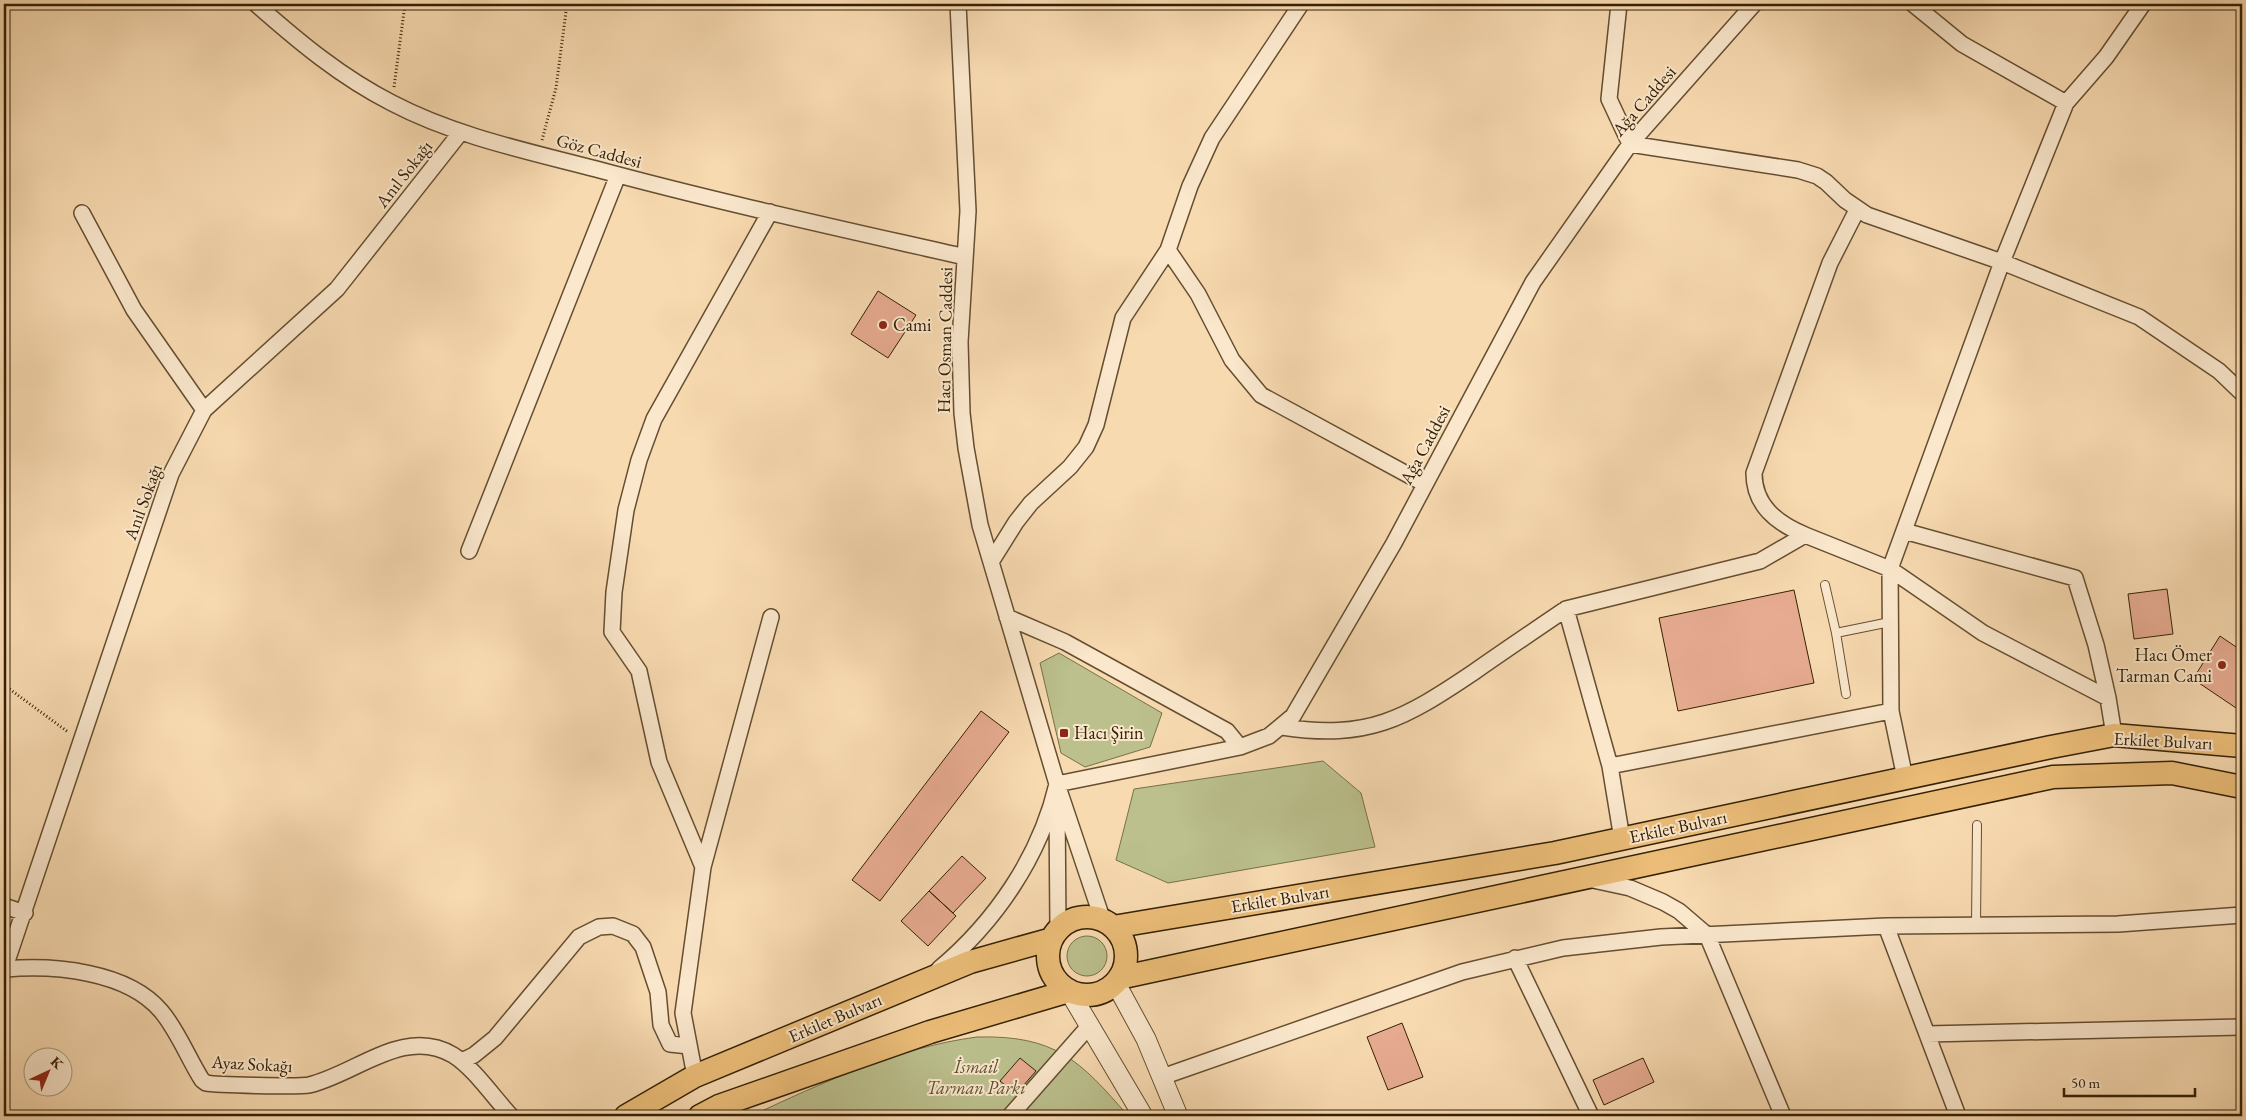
<svg xmlns="http://www.w3.org/2000/svg" width="2246" height="1120" font-family="'EB Garamond',serif">
<style>
.green{fill:#bbc08d;stroke:#787049}
.building{fill:#e7ab91;stroke:#342005}
.lines{fill:none;stroke-linecap:round;stroke-linejoin:round}
.service-casing{stroke:#654e30;stroke-width:10}
.minor-casing{stroke:#654e30;stroke-width:18}
.tertiary-casing{stroke:#654e30;stroke-width:21}
.primary-casing{stroke:#342005;stroke-width:25}
.path{stroke:#342005;stroke-width:3;stroke-dasharray:1 2.5;stroke-linecap:butt}
.service{stroke:#fae7cc;stroke-width:8}
.minor{stroke:#fae7cc;stroke-width:15}
.tertiary{stroke:#fae7cc;stroke-width:19}
.primary{stroke:#ecbd78;stroke-width:22}
.poi-dot{fill:#8f2418;stroke:#fae7cc;stroke-width:2}
.labels{text-anchor:middle;stroke-width:4;stroke-linejoin:round;paint-order:stroke}
.street-label{font-size:18px;fill:#342005;stroke:#fae7cc}
.poi-label{font-size:18px;fill:#342005;stroke:#fae7cc;text-anchor:start}
.park-label{font-size:18px;font-style:italic;fill:#5c502e;stroke:#fae7cc}
</style>
<rect width="100%" height="100%" fill="#f8dab1"/>
<filter id="stains"><feTurbulence type="fractalNoise" baseFrequency=".004" numOctaves="4"/><feColorMatrix values="0 0 0 0 .2 0 0 0 0 .09 0 0 0 0 .02 0 0 0 .5 -.17"/></filter>
<radialGradient id="worn" r=".72"><stop offset=".6" stop-color="#630" stop-opacity="0"/><stop offset="1" stop-color="#630" stop-opacity=".3"/></radialGradient>
<path class="green" d="M 1059,653 L 1162,713 L 1150,747 L 1085,767 L 1061,753 L 1040,663 Z
M 1323,761 L 1361,793 L 1375,847 L 1168,883 L 1116,860 L 1134,789 Z
M1067 956a20 20 0 1 1 40 0a20 20 0 1 1-40 0Z
M 977,1037 C 1055,1035 1080,1060 1128,1116 L 751,1116 C 822,1083 899,1047 977,1037 Z"/>
<path class="building" d="M 878,291 L 916,315 L 888,358 L 851,334 Z
M 2167,589 L 2173,634 L 2134,639 L 2128,594 Z
M 1794,590 L 1814,683 L 1678,711 L 1659,618 Z
M 2220,636 L 2242,651 L 2242,712 L 2193,679 Z
M 981,711 L 1009,732 L 880,901 L 852,880 Z
M 962,856 L 986,878 L 953,913 L 929,891 Z
M 929,891 L 956,916 L 928,946 L 901,921 Z
M 1402,1023 L 1423,1077 L 1388,1090 L 1367,1037 Z
M 1020,1058 L 1036,1071 L 1016,1094 L 1000,1081 Z
M 1643,1058 L 1654,1082 L 1604,1105 L 1593,1080 Z"/>
<g class="lines">
<defs>
<path id="service" d="M 1825,585 L 1836,633 L 1846,694
M 1836,633 L 1890,622
M 1976,925 L 1977,825"/>
<path id="minor" d="M 256,4 C 299,42 341,77 392,103 C 455,136 527,151 596,169 C 718,202 842,229 965,257
M 958,4 L 968,211 L 960,342 L 962,413 L 966,448 L 980,525 L 1057,784 L 1103,921
M 1619,4 L 1609,99 L 1630,144 L 1798,170 L 1817,176 L 1826,182 L 1845,200 L 1867,215 L 2002,262 L 2139,317 L 2219,371 L 2242,393
M 2066,103 L 2106,57 L 2143,4
M 770,212 L 654,419 L 639,460 L 626,510 L 614,592 L 612,632 L 639,671 L 659,762 L 703,867 L 771,617
M 82,213 L 134,310 L 204,410
M 1168,250 L 1198,294 L 1232,360 L 1261,395 L 1425,484
M 1904,531 L 2075,578 L 2096,645 L 2108,698
M 1805,535 C 1777,523 1754,506 1754,473 L 1830,263 L 1857,210
M 469,551 L 618,175
M 991,562 L 1016,522 L 1031,503 L 1070,467 L 1086,447 L 1096,425 L 1123,318 L 1168,250 L 1190,186 L 1212,138 L 1301,4
M 1007,617 L 1065,642 L 1227,731 L 1240,747
M 1282,727 C 1369,740 1404,719 1474,672 C 1504,651 1535,630 1566,609
M 1610,766 L 1891,711
M 1905,778 L 1891,711 L 1890,569 L 2002,262 L 2066,103 L 1962,44 L 1913,4
M 1057,784 L 1240,747 L 1269,736 L 1293,716 L 1394,543 L 1533,282 L 1630,144 L 1754,4
M 1057,803 L 1058,930
M 1622,839 L 1610,766 L 1566,609 L 1760,561 L 1805,535 L 1890,569 L 1983,633 L 2108,698 L 2114,735
M 1593,880 L 1630,888 L 1663,902 L 1679,911 L 1707,935 L 1783,1116
M 4,906 L 25,913
M 1886,926 L 1958,1116
M 1515,958 L 1591,1116
M 6,969 C 54,965 127,971 161,1011 C 178,1031 188,1058 202,1080 L 206,1083 C 216,1085 299,1087 309,1085 C 356,1074 404,1026 453,1055 C 474,1068 494,1098 511,1116
M 939,969 C 995,922 1040,857 1057,784
M 4,970 L 171,474 L 204,410 L 337,289 L 461,132
M 1927,1034 L 2242,1027
M 462,1061 L 474,1055 L 495,1038 L 579,937 L 599,927 L 613,926 L 633,934 L 643,947 L 658,992 L 661,1025 L 670,1044 L 689,1046
M 695,1076 L 683,1013 L 703,867
M 1162,1077 L 1462,972 L 1563,948 L 1661,937 L 1886,926 L 2118,924 L 2242,915
M 1010,1116 L 1090,1025"/>
<path id="tertiary" d="M 1115,982 L 1146,1039 L 1178,1116
M 1069,991 L 1143,1116"/>
<path id="primary" d="M1048 956a39 39 0 1 1 78 0a39 39 0 1 1-78 0Z
M 1113,927 L 1555,853 L 2051,747 L 2114,735 L 2242,746
M 1119,978 L 2053,777 L 2172,773 L 2242,787
M 626,1116 L 695,1076 L 970,962 L 1052,939
M 700,1116 L 719,1106 L 930,1032 L 1069,991"/>
</defs>
<use href="#service" class="service-casing"/>
<use href="#minor" class="minor-casing"/>
<use href="#tertiary" class="tertiary-casing"/>
<use href="#primary" class="primary-casing"/>
<path class="path" d="M 394,87 L 405,4
M 542,140 L 556,88 L 567,4
M 4,685 L 68,732"/>
<use href="#service" class="service"/>
<use href="#minor" class="minor"/>
<use href="#tertiary" class="tertiary"/>
<use href="#primary" class="primary"/>
</g>
<g class="poi-dot">
<circle cx="883" cy="325" r="5"/>
<circle cx="2222" cy="665" r="5"/>
<rect x="1059" y="728" width="10" height="10" rx="2.5"/>
</g>
<g class="labels">
<g class="street-label">
<text transform="translate(1644 101) rotate(-49)" y="6">Ağa Caddesi</text>
<text transform="translate(599 151) rotate(15)" y="6">Göz Caddesi</text>
<text transform="translate(404 174) rotate(-52)" y="6">Anıl Sokağı</text>
<text transform="translate(945 340) rotate(-89)" y="6">Hacı Osman Caddesi</text>
<text transform="translate(1425 445) rotate(-62)" y="6">Ağa Caddesi</text>
<text transform="translate(143 502) rotate(-70)" y="6">Anıl Sokağı</text>
<text transform="translate(2163 741) rotate(3)" y="6">Erkilet Bulvarı</text>
<text transform="translate(1678 827) rotate(-12)" y="6">Erkilet Bulvarı</text>
<text transform="translate(1280 899) rotate(-9)" y="6">Erkilet Bulvarı</text>
<text transform="translate(835 1018) rotate(-23)" y="6">Erkilet Bulvarı</text>
<text transform="translate(252 1064) rotate(3)" y="6">Ayaz Sokağı</text>
</g>
<g class="poi-label">
<text x="893" y="331">Cami</text>
<text x="2212" y="661" text-anchor="end">Hacı Ömer<tspan x="2212" dy="21">Tarman Cami</tspan></text>
<text x="1074" y="739">Hacı Şirin</text>
</g>
<g class="park-label">
<text x="976" y="1073">İsmail<tspan x="976" dy="21">Tarman Parkı</tspan></text>
</g>
</g>
<rect width="2246" height="1120" fill="none" stroke="#f8dab1" stroke-width="20"/>
<rect x="5" y="5" width="2236" height="1110" fill="none" stroke="#342005" stroke-width="2.5"/>
<rect x="10" y="10" width="2226" height="1100" fill="none" stroke="#342005"/>
<g transform="translate(48 1072) rotate(44)"><circle r="24" fill="#fae7cc" stroke="#ab977c"/>
<path d="M0-4L9 19L0 12L-9 19Z" fill="#8f2418"/>
<text y="-8" font-size="14" font-weight="bold" text-anchor="middle" fill="#342005">K</text>
</g>
<path d="M2064 1088v8h131v-8" fill="none" stroke="#342005" stroke-width="2.5"/>
<text x="2071" y="1088" font-size="15" fill="#342005" stroke="#fae7cc" stroke-width="4" paint-order="stroke">50 m</text>
<rect width="100%" height="100%" filter="url(#stains)"/>
<rect width="100%" height="100%" fill="url(#worn)"/>
</svg>
